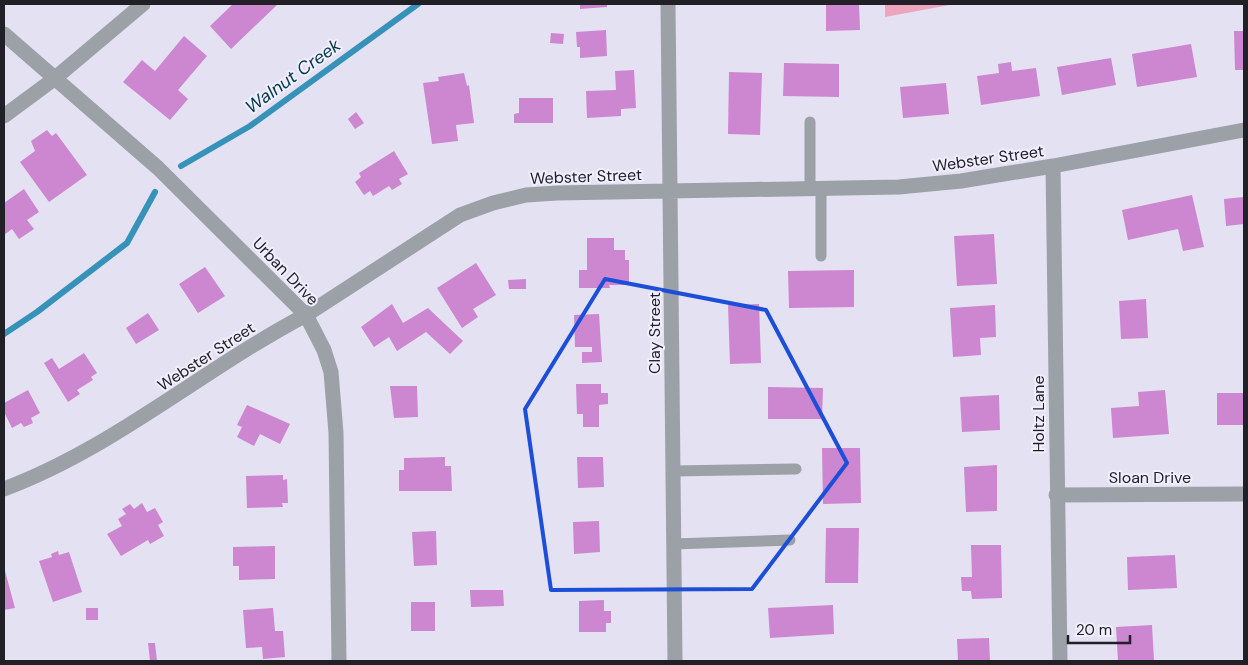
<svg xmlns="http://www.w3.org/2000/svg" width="1248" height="665" font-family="'DM Sans',sans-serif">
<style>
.green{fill:#eda5bd}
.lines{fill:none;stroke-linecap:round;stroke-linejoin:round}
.stream{stroke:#3692b9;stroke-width:6}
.building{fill:#cd86d0}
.lane{stroke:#9ca0a7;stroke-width:11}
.street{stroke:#9ca0a7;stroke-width:15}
.marked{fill:none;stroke:#1d4ed8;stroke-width:4;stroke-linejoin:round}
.labels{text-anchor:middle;stroke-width:4;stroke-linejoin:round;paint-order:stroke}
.street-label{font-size:16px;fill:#222027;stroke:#f1effe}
.water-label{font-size:18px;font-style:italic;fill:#01394d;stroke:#f1effe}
</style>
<rect width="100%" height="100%" fill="#e4e1f3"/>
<path class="green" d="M 885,4 L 955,4 L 885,17 Z"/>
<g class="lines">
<path class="stream" d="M 181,166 L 250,126 L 418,4
M 4,334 L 37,312 L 127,243 L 155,192"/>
</g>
<path class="building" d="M 233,4 L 278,4 L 231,49 L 210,26 Z
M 580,4 L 607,4 L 607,7 L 580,9 Z
M 826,4 L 859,4 L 860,30 L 826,31 Z
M 606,30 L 607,56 L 580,58 L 580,47 L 577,47 L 576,32 Z
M 1234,31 L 1244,31 L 1244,70 L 1235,70 Z
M 551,33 L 564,34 L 563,44 L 550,43 Z
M 184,36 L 207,56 L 178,90 L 188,99 L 170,120 L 123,82 L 142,60 L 155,71 Z
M 1191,44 L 1197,77 L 1137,87 L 1132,54 Z
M 1111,58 L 1116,85 L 1062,95 L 1057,67 Z
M 1011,62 L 1012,71 L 1036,68 L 1040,96 L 981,105 L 977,76 L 999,73 L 998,64 Z
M 784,63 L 839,64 L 839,97 L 783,96 Z
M 634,70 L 636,108 L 621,109 L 621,116 L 587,118 L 586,91 L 616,90 L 615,71 Z
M 729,72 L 762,73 L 760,135 L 728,134 Z
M 464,73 L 467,86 L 469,85 L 474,123 L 456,125 L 458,141 L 432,144 L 423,83 L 439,81 L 438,77 Z
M 946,83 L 949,114 L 903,118 L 900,87 Z
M 519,98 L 553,98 L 553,123 L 514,123 L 514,114 L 519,113 Z
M 356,112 L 364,123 L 355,129 L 348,119 Z
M 47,130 L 52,136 L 56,133 L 87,175 L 49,202 L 20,162 L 35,151 L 31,141 Z
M 394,151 L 408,174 L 399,179 L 402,184 L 392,190 L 389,186 L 373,196 L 370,191 L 364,195 L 355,182 L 361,177 L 359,173 Z
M 24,189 L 39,212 L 27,220 L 34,229 L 19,239 L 12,229 L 4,235 L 4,203 Z
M 1192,195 L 1204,247 L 1183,251 L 1178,229 L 1128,240 L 1122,210 Z
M 1244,197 L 1244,224 L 1226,226 L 1224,199 Z
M 994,234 L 997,284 L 957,286 L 954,236 Z
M 587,238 L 614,238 L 614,250 L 625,250 L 625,260 L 629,260 L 629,285 L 609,285 L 610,288 L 579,288 L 579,270 L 587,270 Z
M 476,263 L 496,295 L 473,309 L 478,317 L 462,328 L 437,288 Z
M 205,267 L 225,296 L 198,313 L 179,284 Z
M 854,270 L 854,307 L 789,308 L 788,271 Z
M 526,279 L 526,289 L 509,289 L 508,280 Z
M 1146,299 L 1148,338 L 1121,339 L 1119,301 Z
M 392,304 L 403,323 L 428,308 L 463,341 L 450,354 L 426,332 L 397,351 L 389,337 L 374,347 L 361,327 Z
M 759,304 L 761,363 L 730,364 L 728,305 Z
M 995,305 L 996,337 L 980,338 L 981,355 L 953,357 L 950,308 Z
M 148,313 L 159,330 L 136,344 L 126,328 Z
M 599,314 L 602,362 L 582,363 L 582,352 L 592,352 L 592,347 L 575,347 L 574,315 Z
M 84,353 L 97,373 L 91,377 L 93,380 L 77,390 L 80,394 L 68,402 L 44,363 L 52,358 L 59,369 Z
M 576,384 L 601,384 L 601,393 L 608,393 L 608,404 L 599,405 L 599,427 L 583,427 L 583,414 L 577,414 Z
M 390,386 L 417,386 L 418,417 L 394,418 Z
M 768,387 L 823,388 L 822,419 L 768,419 Z
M 28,390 L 40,413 L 31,418 L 33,423 L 24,427 L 21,423 L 12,428 L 4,412 L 4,403 Z
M 1165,390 L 1169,434 L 1113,438 L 1111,408 L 1139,406 L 1138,392 Z
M 1217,393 L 1244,393 L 1244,425 L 1217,425 Z
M 999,395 L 1000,430 L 962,432 L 960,397 Z
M 247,405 L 290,424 L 280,444 L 260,434 L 254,446 L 237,437 L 242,427 L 237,425 Z
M 822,448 L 860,448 L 861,503 L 823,504 Z
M 445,457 L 445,466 L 451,466 L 452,491 L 399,491 L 399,470 L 404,470 L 404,458 Z
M 577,457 L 603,457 L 604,487 L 578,488 Z
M 997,465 L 997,511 L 966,512 L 964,467 Z
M 283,475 L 283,480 L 287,479 L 288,503 L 282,503 L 283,507 L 247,508 L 246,476 Z
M 142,503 L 147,512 L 155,508 L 163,522 L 158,525 L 164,536 L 150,544 L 148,540 L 121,556 L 107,534 L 122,526 L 118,519 L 126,514 L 122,509 L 130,504 L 134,509 Z
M 599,521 L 600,552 L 574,554 L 573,522 Z
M 826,528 L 859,528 L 858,583 L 825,583 Z
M 436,531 L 437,565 L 414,566 L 412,532 Z
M 971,545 L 1001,545 L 1002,598 L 972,599 L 971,591 L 962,591 L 961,577 L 972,577 Z
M 275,546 L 275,579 L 239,580 L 239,566 L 233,566 L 233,547 Z
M 58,551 L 59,555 L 69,552 L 82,592 L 53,602 L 39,561 L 52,557 L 51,554 Z
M 1175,555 L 1177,588 L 1128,590 L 1127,557 Z
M 4,567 L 15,608 L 4,610 Z
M 470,590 L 503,590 L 504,606 L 471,607 Z
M 604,600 L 604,611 L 611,611 L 611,623 L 606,623 L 606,632 L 579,632 L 579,601 Z
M 411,602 L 435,602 L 435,631 L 411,631 Z
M 833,605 L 834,634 L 770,638 L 768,608 Z
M 86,608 L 98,608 L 98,620 L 86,620 Z
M 273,608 L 275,631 L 283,631 L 285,657 L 263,659 L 262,647 L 246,648 L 243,610 Z
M 1152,625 L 1154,661 L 1118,661 L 1116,627 Z
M 989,638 L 990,661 L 958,661 L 957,639 Z
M 148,643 L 155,643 L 157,661 L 150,661 Z"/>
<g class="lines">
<path class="lane" d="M 810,122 L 810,189
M 821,189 L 821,256
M 672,471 L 796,469
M 673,544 L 790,540"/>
<path class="street" d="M 668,4 L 675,661
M 4,34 L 158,168 L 306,315 L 324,350 L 331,372 L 336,433 L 339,661
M 4,116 L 54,79 L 143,4
M 1053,166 L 1060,661
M 4,489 C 114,448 203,369 306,315 L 460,215 L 493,203 L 526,195 L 557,193 L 899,187 L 961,181 L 1053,166 L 1244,130
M 1056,495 L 1244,494"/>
</g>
<path class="marked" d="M 605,279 L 766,310 L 847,463 L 752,589 L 551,590 L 525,409 Z"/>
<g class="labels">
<g class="street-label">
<text transform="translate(988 158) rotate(-8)" y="6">Webster Street</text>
<text transform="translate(586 176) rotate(-2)" y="6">Webster Street</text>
<text transform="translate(286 271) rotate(46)" y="6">Urban Drive</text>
<text transform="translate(654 333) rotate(-90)" y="6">Clay Street</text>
<text transform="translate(206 356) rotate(-33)" y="6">Webster Street</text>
<text transform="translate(1038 414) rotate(-90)" y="6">Holtz Lane</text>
<text x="1150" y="483">Sloan Drive</text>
</g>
<g class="water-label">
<text transform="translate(293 76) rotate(-36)" y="6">Walnut Creek</text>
</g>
</g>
<rect width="1248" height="665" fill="none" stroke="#222027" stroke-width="10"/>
<path d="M1068 635v8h62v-8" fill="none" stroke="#222027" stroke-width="2.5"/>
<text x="1076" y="635" font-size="15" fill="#222027" stroke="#f1effe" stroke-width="4" paint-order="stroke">20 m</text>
</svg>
